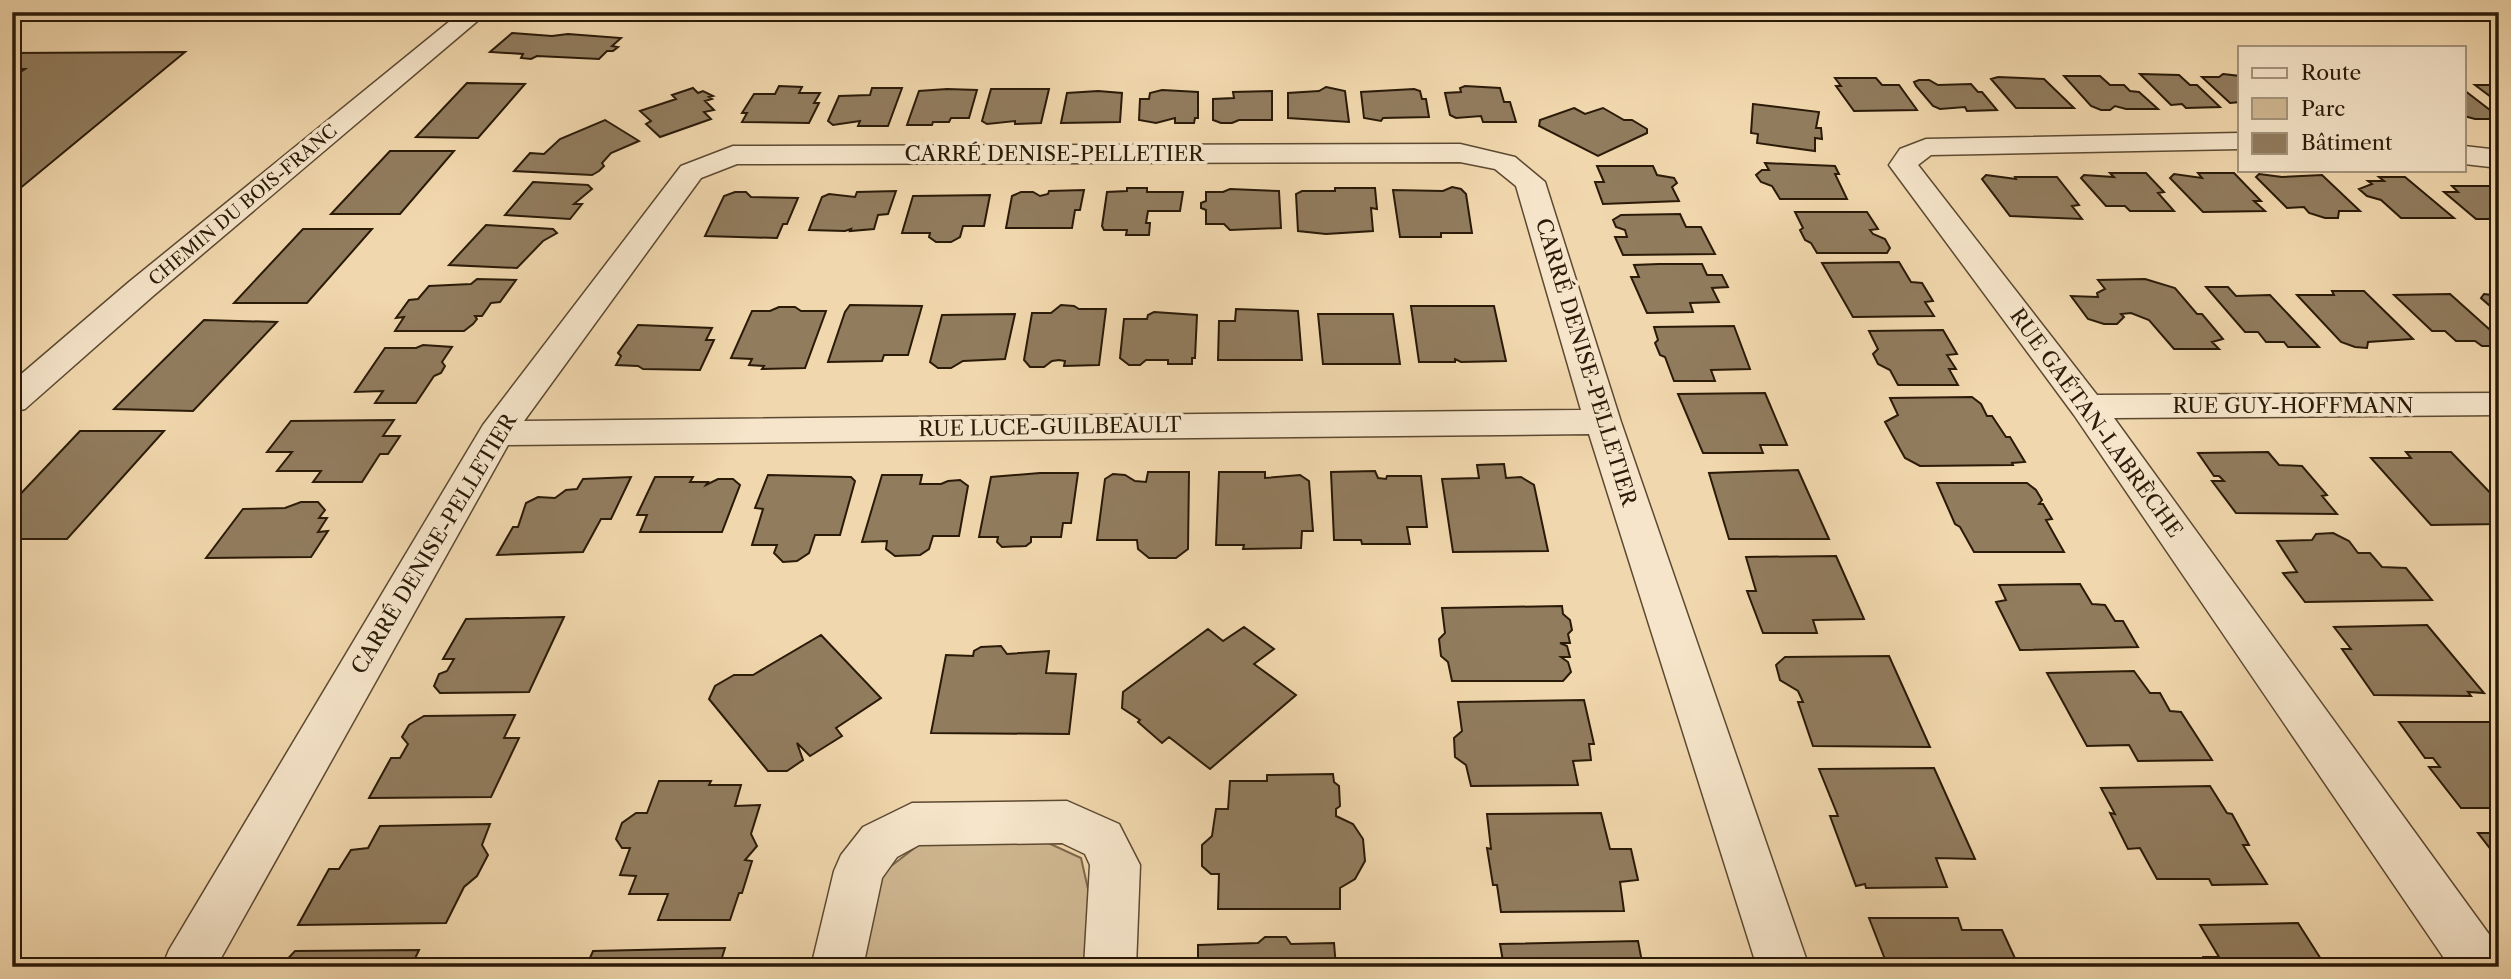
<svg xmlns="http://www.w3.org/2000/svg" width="2511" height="979" font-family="'Libre Caslon Text',serif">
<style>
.green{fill:#cfb791;stroke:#7c684c;stroke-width:2}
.building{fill:#917c5e;stroke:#2a1a08;stroke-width:2}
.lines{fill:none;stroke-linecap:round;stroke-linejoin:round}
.minor-casing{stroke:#5c4931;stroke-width:3}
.minor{fill:#f6e5ca;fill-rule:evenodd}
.labels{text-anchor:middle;stroke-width:7;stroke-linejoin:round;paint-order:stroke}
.far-street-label{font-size:18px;fill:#2a1a08;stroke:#f6e5ca}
.street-label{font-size:21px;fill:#2a1a08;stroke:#f6e5ca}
</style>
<rect width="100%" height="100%" fill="#f1d7ad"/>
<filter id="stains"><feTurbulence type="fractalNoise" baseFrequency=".00286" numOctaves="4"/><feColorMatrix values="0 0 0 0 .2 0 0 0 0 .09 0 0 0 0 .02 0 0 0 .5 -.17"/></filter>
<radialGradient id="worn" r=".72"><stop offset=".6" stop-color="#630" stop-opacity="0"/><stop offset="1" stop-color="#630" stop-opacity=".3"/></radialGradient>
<path class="green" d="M 925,840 L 1044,841 L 1081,858 L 1093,911 L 1087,967 L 860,967 L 882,873 Z"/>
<path class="building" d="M 512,33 L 552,36 L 568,34 L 621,38 L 612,46 L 618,47 L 613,51 L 607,51 L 599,59 L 537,56 L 531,59 L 521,58 L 523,54 L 490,52 Z
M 185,52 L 12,195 L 12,78 L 25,69 L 12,69 L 12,53 Z
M 2140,74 L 2179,75 L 2190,85 L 2197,85 L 2220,107 L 2186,108 L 2182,104 L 2171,105 Z
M 2223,74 L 2240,76 L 2240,102 L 2230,103 L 2202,77 L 2219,77 Z
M 2064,76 L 2100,76 L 2110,85 L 2124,85 L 2130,91 L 2139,92 L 2158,109 L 2126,109 L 2115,106 L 2110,110 L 2101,110 L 2091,106 Z
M 1998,77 L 2044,79 L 2074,108 L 2016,108 L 1991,79 Z
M 1835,78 L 1876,78 L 1882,85 L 1899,85 L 1917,110 L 1854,111 L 1836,86 L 1841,86 Z
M 2494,79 L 2499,81 L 2499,103 L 2475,85 L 2490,85 Z
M 1919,80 L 1929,80 L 1938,85 L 1971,84 L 1978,92 L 1982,92 L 1997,110 L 1967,111 L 1965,107 L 1940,109 L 1933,106 L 1916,86 L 1914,82 Z
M 467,83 L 525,84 L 478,138 L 416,137 Z
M 779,86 L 802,87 L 799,93 L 820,93 L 814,103 L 819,103 L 809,123 L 742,122 L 747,113 L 742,113 L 754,94 L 775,94 Z
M 1465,86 L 1500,88 L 1504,102 L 1510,102 L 1516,122 L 1483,122 L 1481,116 L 1456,118 L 1450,115 L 1445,93 L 1461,92 L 1460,88 Z
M 1326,87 L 1345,91 L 1349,122 L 1288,118 L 1288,93 L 1319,91 Z
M 693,88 L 698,93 L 703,91 L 713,96 L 709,97 L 712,99 L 705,101 L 714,110 L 704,112 L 711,119 L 660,137 L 646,124 L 651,121 L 640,111 L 676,99 L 672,95 Z
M 872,88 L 902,88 L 888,126 L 858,126 L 860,121 L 833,125 L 828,121 L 839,96 L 870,95 Z
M 947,89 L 977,90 L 969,118 L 951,118 L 949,122 L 933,122 L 932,125 L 907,125 L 919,91 Z
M 991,89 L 1049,89 L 1041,123 L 1015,124 L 1015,121 L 987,124 L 982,121 Z
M 1414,89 L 1420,91 L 1422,99 L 1426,99 L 1429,117 L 1383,118 L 1381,121 L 1364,118 L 1361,92 Z
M 1162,90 L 1198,92 L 1198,118 L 1195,118 L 1194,123 L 1175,123 L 1175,118 L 1156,123 L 1139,120 L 1140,99 L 1149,99 L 1150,93 Z
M 2464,90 L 2499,117 L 2499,119 L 2475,119 L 2464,116 Z
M 1098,91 L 1122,93 L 1120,122 L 1061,123 L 1067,93 Z
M 1272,91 L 1272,120 L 1239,120 L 1232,123 L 1221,123 L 1213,120 L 1213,99 L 1234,98 L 1233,92 Z
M 1753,104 L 1819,112 L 1816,128 L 1821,128 L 1822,139 L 1815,138 L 1815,151 L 1757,143 L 1758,134 L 1751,133 Z
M 1574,108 L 1585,114 L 1603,108 L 1624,120 L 1632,120 L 1647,129 L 1647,133 L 1598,156 L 1539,126 L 1540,120 Z
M 605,120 L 639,141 L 611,153 L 602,163 L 604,166 L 599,171 L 592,175 L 514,171 L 530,153 L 544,154 L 560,139 Z
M 390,151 L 454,151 L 400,214 L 331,214 Z
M 1765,163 L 1835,166 L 1839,174 L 1835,174 L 1847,199 L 1780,199 L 1772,186 L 1761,182 L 1756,175 L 1762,170 L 1769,170 Z
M 1597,166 L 1653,166 L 1657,175 L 1674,178 L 1677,183 L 1672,187 L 1679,201 L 1603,204 L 1595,182 L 1604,182 Z
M 2110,173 L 2146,173 L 2164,192 L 2158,193 L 2174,211 L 2130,211 L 2125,206 L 2106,206 L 2081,178 L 2084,175 L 2114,177 Z
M 2198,173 L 2234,173 L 2261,201 L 2254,201 L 2265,211 L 2203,212 L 2170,178 L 2174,174 L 2202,178 Z
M 2259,174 L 2282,177 L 2322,175 L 2360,211 L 2339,211 L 2338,218 L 2325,218 L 2309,213 L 2304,207 L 2287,208 L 2256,177 Z
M 1986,175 L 2016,179 L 2015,177 L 2057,177 L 2079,205 L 2072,206 L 2082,219 L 2010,216 L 1982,179 Z
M 2379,177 L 2405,177 L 2454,218 L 2401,218 L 2381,200 L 2367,196 L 2359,189 L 2372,184 L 2368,181 L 2384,181 Z
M 533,182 L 588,185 L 592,189 L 574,204 L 582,204 L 570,219 L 505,215 Z
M 2452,186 L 2491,186 L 2499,195 L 2499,219 L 2476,219 L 2444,192 L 2458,192 Z
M 1452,187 L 1461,189 L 1466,194 L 1472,233 L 1441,233 L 1441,237 L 1400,237 L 1393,190 L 1443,191 Z
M 1127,188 L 1147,188 L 1147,192 L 1183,192 L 1180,211 L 1148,211 L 1146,223 L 1150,223 L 1149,235 L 1126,235 L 1127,230 L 1104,230 L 1102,226 L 1107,192 L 1127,191 Z
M 1335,188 L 1375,188 L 1377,209 L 1371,208 L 1373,231 L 1326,234 L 1298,231 L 1296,194 L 1302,191 L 1335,191 Z
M 1230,189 L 1279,191 L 1281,228 L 1230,230 L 1224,224 L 1206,224 L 1206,210 L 1201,208 L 1201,203 L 1206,201 L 1206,192 L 1223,192 Z
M 1084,190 L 1080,210 L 1075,210 L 1072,228 L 1006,228 L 1012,196 L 1021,192 L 1033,192 L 1040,196 L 1048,194 L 1049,191 Z
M 896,191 L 888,214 L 878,215 L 874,229 L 850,231 L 851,229 L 845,231 L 809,230 L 822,197 L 829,194 L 855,197 L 857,192 Z
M 735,192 L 746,192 L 751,197 L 798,198 L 787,224 L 783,224 L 777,238 L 705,236 L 724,196 Z
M 990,195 L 984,226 L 963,226 L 960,237 L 951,242 L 936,242 L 929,237 L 930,233 L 902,233 L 913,196 Z
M 1795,212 L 1867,212 L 1878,229 L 1870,230 L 1873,234 L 1885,239 L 1890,248 L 1887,253 L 1817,253 L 1811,243 L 1805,240 L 1800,230 L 1803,228 Z
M 1680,214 L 1686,227 L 1701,227 L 1715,254 L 1623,255 L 1615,237 L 1627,237 L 1625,230 L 1616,227 L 1613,220 L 1621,215 Z
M 486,225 L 553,229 L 557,233 L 543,241 L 517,268 L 449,265 Z
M 303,229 L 372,229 L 307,303 L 234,303 Z
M 1899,262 L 1911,282 L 1922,283 L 1933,301 L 1925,302 L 1934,316 L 1853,317 L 1822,263 Z
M 1659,264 L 1702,264 L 1707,275 L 1722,275 L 1728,287 L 1712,288 L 1719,302 L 1690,303 L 1693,312 L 1647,313 L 1631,277 L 1639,277 L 1634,265 Z
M 477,279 L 516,280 L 500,302 L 491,303 L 482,316 L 475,316 L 477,319 L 473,324 L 464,331 L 395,331 L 404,317 L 396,318 L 409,300 L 418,299 L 429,286 L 471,284 Z
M 2145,279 L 2175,288 L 2197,314 L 2202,314 L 2223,339 L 2212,342 L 2219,349 L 2174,349 L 2149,320 L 2131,313 L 2121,314 L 2124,317 L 2117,324 L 2104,324 L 2088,319 L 2071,296 L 2098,297 L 2097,293 L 2105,289 L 2098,280 Z
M 2206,287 L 2228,287 L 2236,296 L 2270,295 L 2319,347 L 2288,347 L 2284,342 L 2266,342 L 2258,332 L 2245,332 Z
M 2332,291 L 2364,291 L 2413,339 L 2368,342 L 2367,348 L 2355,347 L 2341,342 L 2297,295 L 2334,295 Z
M 2450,294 L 2499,338 L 2499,346 L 2482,346 L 2475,341 L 2456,341 L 2445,331 L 2432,331 L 2394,295 Z
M 2484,294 L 2499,296 L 2499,314 L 2481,298 Z
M 850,305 L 922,306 L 908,355 L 884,355 L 882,361 L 828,362 L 845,312 Z
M 1061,305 L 1074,306 L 1079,309 L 1106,309 L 1099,365 L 1064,366 L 1065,361 L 1059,360 L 1052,361 L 1044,367 L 1030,367 L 1024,360 L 1032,313 L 1051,313 Z
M 1411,306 L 1494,306 L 1506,361 L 1461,362 L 1455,359 L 1455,362 L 1419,362 Z
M 779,307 L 795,307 L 801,311 L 826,311 L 805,368 L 762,369 L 764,366 L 749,365 L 752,359 L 731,358 L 752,311 L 770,311 Z
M 1236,309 L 1298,311 L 1302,360 L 1218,360 L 1219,321 L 1235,321 Z
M 1154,312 L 1197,315 L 1195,358 L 1192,358 L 1192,364 L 1168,364 L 1168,360 L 1146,360 L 1140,365 L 1129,365 L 1120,358 L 1124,319 L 1147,319 L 1148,315 Z
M 1015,314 L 1005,359 L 963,361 L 951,368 L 938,368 L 930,362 L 942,315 Z
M 1318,314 L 1393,314 L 1400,364 L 1323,364 Z
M 204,320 L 277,322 L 193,411 L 114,409 Z
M 638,325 L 712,328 L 706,340 L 714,340 L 700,370 L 643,369 L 638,366 L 616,365 L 621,356 L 618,353 Z
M 1734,326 L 1750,369 L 1711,370 L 1715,381 L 1674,381 L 1665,357 L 1660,355 L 1655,343 L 1658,340 L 1654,327 Z
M 1943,330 L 1957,354 L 1947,355 L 1956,369 L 1949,369 L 1958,385 L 1898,385 L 1890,370 L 1878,364 L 1873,354 L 1878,349 L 1869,331 Z
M 423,345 L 452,347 L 442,362 L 445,366 L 441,373 L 434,376 L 416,403 L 375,403 L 383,391 L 355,392 L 385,348 L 416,348 Z
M 1765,393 L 1787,445 L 1760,445 L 1763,453 L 1703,453 L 1678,394 Z
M 1972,397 L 1981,404 L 1987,416 L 1992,416 L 2006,437 L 2010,437 L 2025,462 L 2012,463 L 2013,465 L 1920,466 L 1905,458 L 1885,422 L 1898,415 L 1890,398 Z
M 394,420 L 383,436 L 400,436 L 388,454 L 380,454 L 362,482 L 313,482 L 321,471 L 277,471 L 292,452 L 267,452 L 291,421 Z
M 80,431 L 164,431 L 67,539 L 12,539 L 12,503 Z
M 2268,452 L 2279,465 L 2302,466 L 2327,495 L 2322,496 L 2337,514 L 2236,513 L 2212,481 L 2224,481 L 2219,476 L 2214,476 L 2198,453 Z
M 2406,452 L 2451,452 L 2499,502 L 2499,524 L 2431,525 L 2371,458 L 2411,458 Z
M 1504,464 L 1506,478 L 1521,477 L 1534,485 L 1548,551 L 1453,552 L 1442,479 L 1479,478 L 1477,465 Z
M 1798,470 L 1829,539 L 1729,539 L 1709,473 Z
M 1375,471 L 1378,478 L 1386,479 L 1387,476 L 1421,476 L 1427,527 L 1407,527 L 1410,544 L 1362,544 L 1361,540 L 1334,540 L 1331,472 Z
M 1148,472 L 1189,472 L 1188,549 L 1176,558 L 1149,558 L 1138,549 L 1137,540 L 1097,540 L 1105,479 L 1113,474 L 1125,475 L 1135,481 L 1146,482 Z
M 1219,472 L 1265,472 L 1265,478 L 1300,475 L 1309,481 L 1313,531 L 1302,531 L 1301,548 L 1243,549 L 1244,545 L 1216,545 Z
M 1040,473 L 1078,473 L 1071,523 L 1063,523 L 1061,537 L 1031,537 L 1031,542 L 1026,546 L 1002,547 L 997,542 L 998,537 L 979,537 L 991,477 Z
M 768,475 L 851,477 L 855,481 L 840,535 L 815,535 L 809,553 L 797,561 L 783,562 L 774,553 L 777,545 L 752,545 L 763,509 L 755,508 Z
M 882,475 L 922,475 L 920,484 L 941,484 L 948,481 L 960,480 L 968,486 L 959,536 L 933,536 L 929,549 L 920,555 L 895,556 L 886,549 L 887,541 L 862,542 Z
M 631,477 L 611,519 L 601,519 L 583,552 L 497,555 L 513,527 L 518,527 L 526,503 L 538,497 L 555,498 L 566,490 L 577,489 L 583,479 Z
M 655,477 L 693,477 L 690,482 L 708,482 L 706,485 L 718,479 L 733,479 L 740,485 L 722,532 L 640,532 L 647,515 L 637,515 Z
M 1937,483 L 2027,483 L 2036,490 L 2042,500 L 2039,504 L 2043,504 L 2052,519 L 2046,520 L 2064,552 L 1974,552 L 1960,527 L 1955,524 Z
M 301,502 L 318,502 L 325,510 L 319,518 L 327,518 L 318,532 L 328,531 L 311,557 L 206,558 L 243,509 L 285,508 Z
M 2333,533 L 2349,541 L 2358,553 L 2370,553 L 2382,567 L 2406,568 L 2432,600 L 2305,602 L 2283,573 L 2297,572 L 2277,541 L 2312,540 L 2316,534 Z
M 1836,556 L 1864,619 L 1813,620 L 1817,633 L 1763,633 L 1747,591 L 1756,591 L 1746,557 Z
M 2080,584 L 2092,604 L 2105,605 L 2115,621 L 2123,621 L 2138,647 L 2020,650 L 1996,602 L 2006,600 L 1999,585 Z
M 1562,606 L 1563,614 L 1570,620 L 1572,630 L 1568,634 L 1570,643 L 1560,643 L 1567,646 L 1570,657 L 1561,657 L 1568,662 L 1571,672 L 1563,681 L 1452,681 L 1448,662 L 1441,656 L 1439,639 L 1445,633 L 1442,608 Z
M 564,617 L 529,692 L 440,693 L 434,686 L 439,674 L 447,671 L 454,659 L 443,659 L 466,619 Z
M 2427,625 L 2484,693 L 2468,692 L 2471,696 L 2374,695 L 2342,649 L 2351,649 L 2334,627 Z
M 1244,627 L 1274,649 L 1254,664 L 1296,695 L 1210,769 L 1169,737 L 1162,743 L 1138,722 L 1140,720 L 1122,708 L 1123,692 L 1208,629 L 1223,641 Z
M 821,635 L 881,698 L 836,728 L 842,736 L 810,756 L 797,743 L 803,760 L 787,771 L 768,771 L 709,699 L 715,686 L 734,675 L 753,675 Z
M 1001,646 L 1007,654 L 1049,651 L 1046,673 L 1076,674 L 1069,734 L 931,733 L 946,655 L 973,656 L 974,651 L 981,647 Z
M 1889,656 L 1930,747 L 1813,746 L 1798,702 L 1803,702 L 1798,691 L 1780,680 L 1776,665 L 1785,657 Z
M 2134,671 L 2150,693 L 2160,693 L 2170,711 L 2181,712 L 2212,760 L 2138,761 L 2129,745 L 2087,746 L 2047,673 Z
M 1584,700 L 1594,744 L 1589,744 L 1591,760 L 1573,761 L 1578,785 L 1471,786 L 1466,765 L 1455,757 L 1454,738 L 1462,731 L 1458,702 Z
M 515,715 L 504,738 L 519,738 L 491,797 L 369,798 L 391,758 L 400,758 L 408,744 L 402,737 L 409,725 L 424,716 Z
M 2399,722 L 2499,722 L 2499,808 L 2461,808 L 2429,767 L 2440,767 L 2433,758 L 2425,758 Z
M 1934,768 L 1975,859 L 1936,858 L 1947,887 L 1866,888 L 1865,884 L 1856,886 L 1830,816 L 1838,816 L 1819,769 Z
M 1333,774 L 1334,782 L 1339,786 L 1340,806 L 1336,809 L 1336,816 L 1353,824 L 1363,839 L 1365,861 L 1355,879 L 1340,888 L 1340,909 L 1218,909 L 1219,874 L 1211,874 L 1202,866 L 1202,845 L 1212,836 L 1216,809 L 1228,809 L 1230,781 L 1267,781 L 1267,775 Z
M 659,781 L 711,781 L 709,785 L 741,785 L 735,806 L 760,805 L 751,834 L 757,846 L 745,860 L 752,861 L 742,893 L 739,893 L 730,920 L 658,920 L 668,894 L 629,894 L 636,876 L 620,875 L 630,848 L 622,848 L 616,839 L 622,823 L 636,813 L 647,813 Z
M 2210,786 L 2227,813 L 2232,814 L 2249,845 L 2243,845 L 2267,884 L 2212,885 L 2209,879 L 2157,879 L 2140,848 L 2128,849 L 2110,813 L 2115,814 L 2101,788 Z
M 1601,813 L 1610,849 L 1631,849 L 1638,880 L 1620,882 L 1624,911 L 1501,912 L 1497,885 L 1493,885 L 1487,848 L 1491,849 L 1487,814 Z
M 490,824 L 482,845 L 488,855 L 477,876 L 464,887 L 446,923 L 298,925 L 329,869 L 339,869 L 351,850 L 368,848 L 380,826 Z
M 2478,833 L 2499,833 L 2499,860 Z
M 1869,918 L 1958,918 L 1962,930 L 2002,930 L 2019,967 L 1888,967 Z
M 2298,923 L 2326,967 L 2197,967 L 2203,957 L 2219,957 L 2200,925 Z
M 1265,937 L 1286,937 L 1291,944 L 1334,943 L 1336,967 L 1198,967 L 1198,945 L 1258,943 Z
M 1638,941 L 1643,967 L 1504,967 L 1500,944 Z
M 725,948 L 719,967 L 586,967 L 593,951 Z
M 419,950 L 411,967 L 280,967 L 295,951 Z"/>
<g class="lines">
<defs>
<path id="minor" d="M 12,12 L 86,12 L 83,17 L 74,19 L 12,20 Z
M 461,12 L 488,12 L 153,296 L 25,409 L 12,412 L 12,382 L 129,282 Z
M 2240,133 L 2240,149 L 1931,155 L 1918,165 L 2097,395 L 2499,393 L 2499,415 L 2114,418 L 2499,948 L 2499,967 L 2450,967 L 2074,415 L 1889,165 L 1900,149 L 1926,139 Z
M 1460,144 L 1515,157 L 1545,182 L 1621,422 L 1809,967 L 1757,967 L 1589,434 L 508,445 L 216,967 L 162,967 L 169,950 L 483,425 L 681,166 L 733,146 ZM 1460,162 L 1495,169 L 1516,186 L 1581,410 L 524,421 L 701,178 L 737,164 Z
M 2464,146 L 2499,150 L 2499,168 L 2464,164 Z
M 1067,801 L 1119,824 L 1140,865 L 1136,967 L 1084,967 L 1090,865 L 1085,854 L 1062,843 L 919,845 L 897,857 L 882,878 L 863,967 L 811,967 L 834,871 L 841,855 L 863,827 L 912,803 Z"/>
</defs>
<use href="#minor" class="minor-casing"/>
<use href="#minor" class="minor"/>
</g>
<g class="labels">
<g class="far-street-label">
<text transform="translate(243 205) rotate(-40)" y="6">CHEMIN DU BOIS-FRANC</text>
</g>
<g class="street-label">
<text x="1054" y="161">CARRÉ DENISE-PELLETIER</text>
<text transform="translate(1586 362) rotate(73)" y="7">CARRÉ DENISE-PELLETIER</text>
<text x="2293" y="413">RUE GUY-HOFFMANN</text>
<text transform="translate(2096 423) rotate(54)" y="7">RUE GAÉTAN-LABRÈCHE</text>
<text transform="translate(1050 427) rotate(-1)" y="7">RUE LUCE-GUILBEAULT</text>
<text transform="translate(434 544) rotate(-59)" y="7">CARRÉ DENISE-PELLETIER</text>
</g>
</g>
<rect width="2511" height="979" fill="none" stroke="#f1d7ad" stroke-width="42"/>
<rect x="14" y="14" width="2483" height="951" fill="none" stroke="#2a1a08" stroke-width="3.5"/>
<rect x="21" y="21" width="2469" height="937" fill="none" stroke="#2a1a08" stroke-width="2"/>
<rect x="2238" y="46" width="228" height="126" fill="#f6e5ca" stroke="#a4947c" stroke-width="2"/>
<rect x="2252" y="68" width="35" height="10" fill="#f6e5ca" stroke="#a4947c" stroke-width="2"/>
<text x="2301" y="80" font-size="21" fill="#2a1a08">Route</text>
<rect x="2252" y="98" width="35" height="21" fill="#cfb791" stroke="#a4947c" stroke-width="2"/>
<text x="2301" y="116" font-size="21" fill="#2a1a08">Parc</text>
<rect x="2252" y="133" width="35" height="21" fill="#917c5e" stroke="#a4947c" stroke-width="2"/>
<text x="2301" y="150" font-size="21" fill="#2a1a08">Bâtiment</text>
<rect width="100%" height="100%" filter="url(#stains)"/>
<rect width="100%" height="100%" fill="url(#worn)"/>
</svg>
